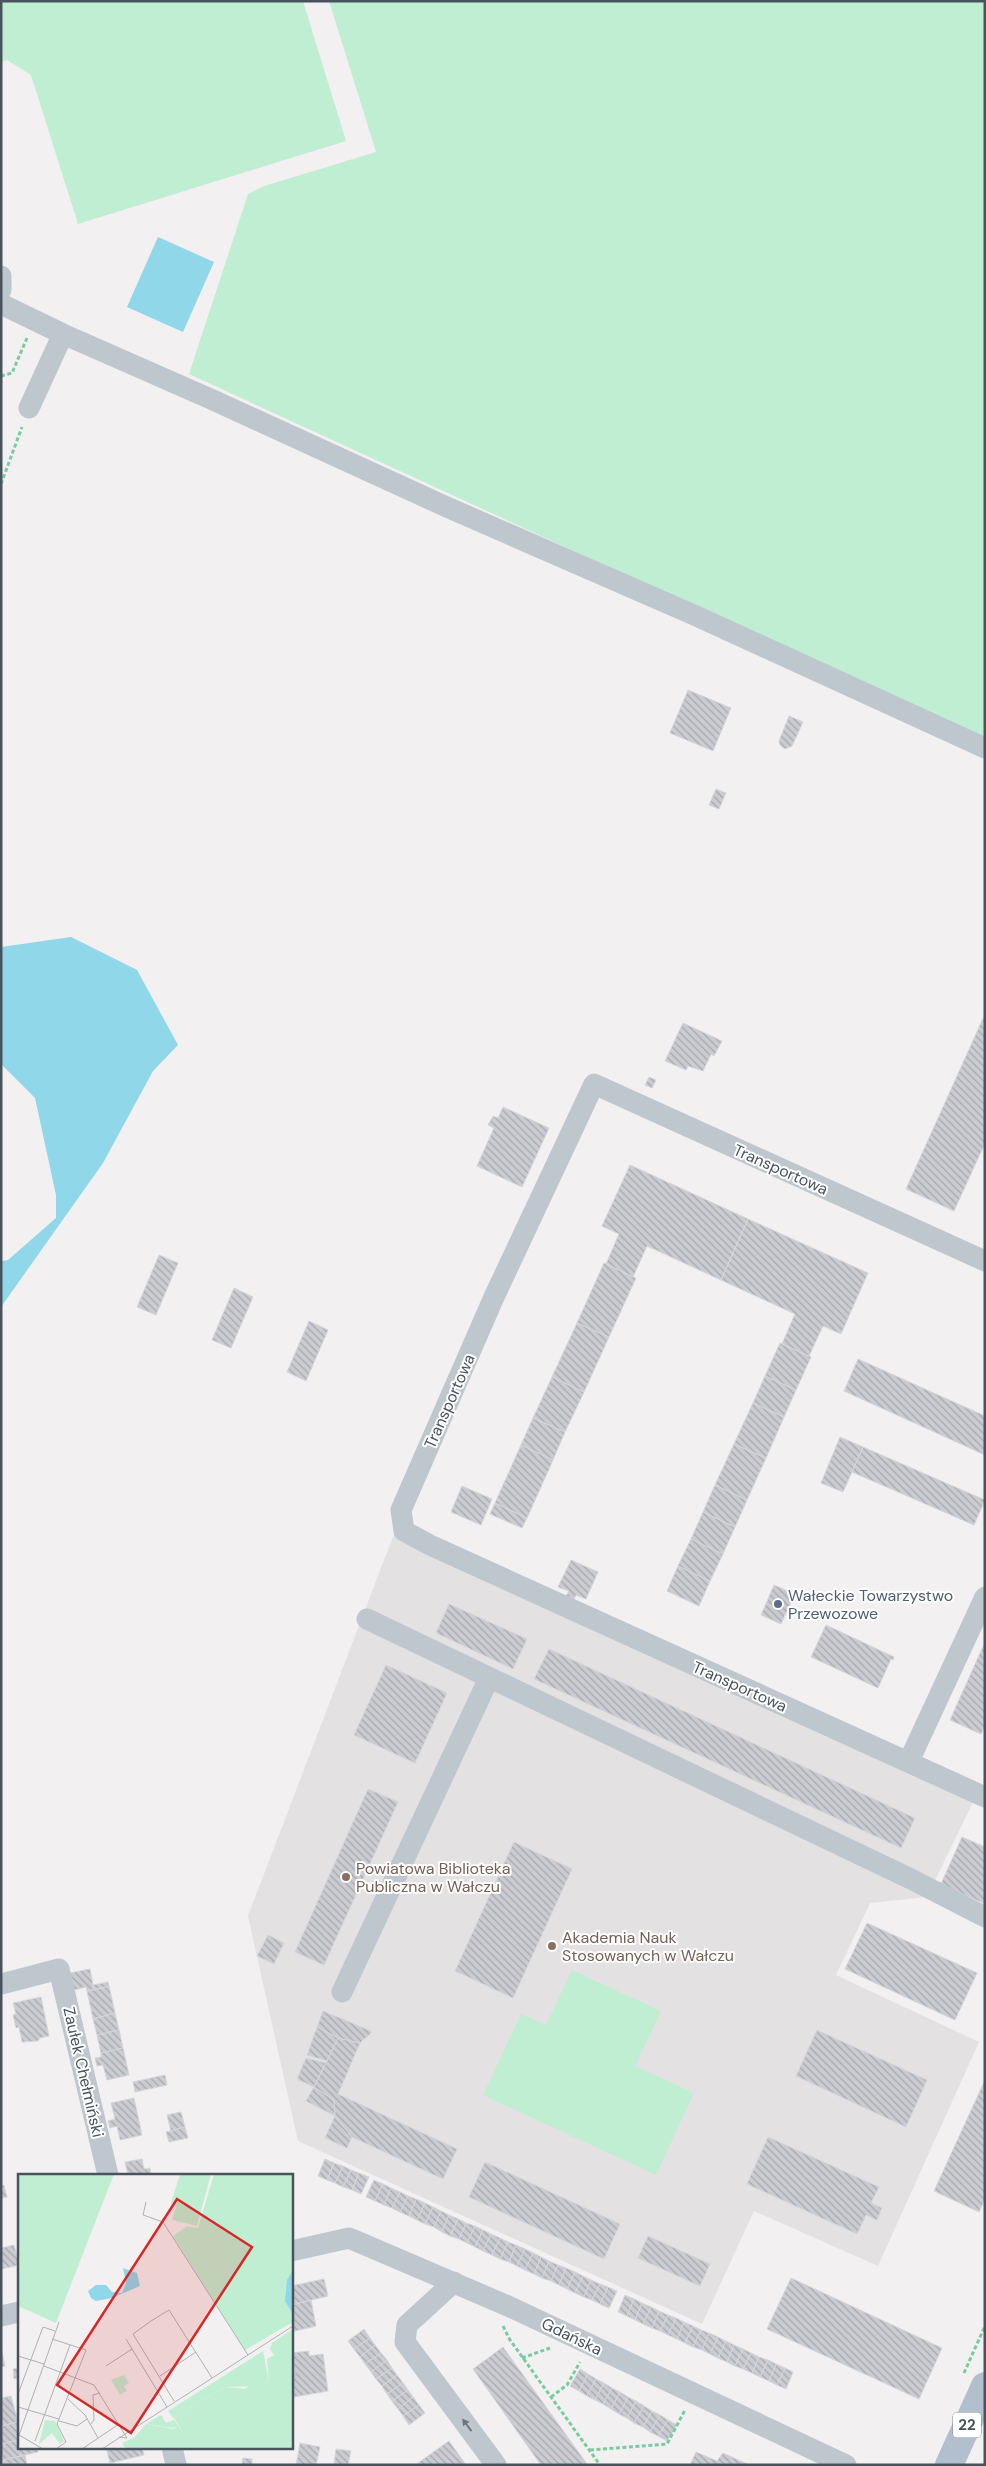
<svg xmlns="http://www.w3.org/2000/svg" width="986" height="2466" font-family="'DM Sans',sans-serif">
<style>
.education{fill:#e3e1e2}
.green{fill:#c0eed2}
.water{fill:#8fd7e9}
.building{fill:url(#building-back-hatch);stroke:#d4d6db}
.lines{fill:none;stroke-linecap:round;stroke-linejoin:round}
.path{stroke:#79cba3;stroke-width:3;stroke-dasharray:4 2.5;stroke-linecap:butt}
.minor{stroke:#bec7ce;stroke-width:21}
.major{stroke:#b1bfce;stroke-width:28}
.oneway{fill:#6b767f}
.service-dot{fill:#5c6f8a;stroke:#fff;stroke-width:2}
.education-dot{fill:#8d6e63;stroke:#fff;stroke-width:2}
.labels{text-anchor:middle;stroke-width:4;stroke-linejoin:round;paint-order:stroke}
.shield{fill:#fff;stroke:#7f878e;stroke-width:1}
.shield-label{font-size:15px;font-weight:bold;fill:#48535d}
.street-label{font-size:16px;fill:#48535d;stroke:#fff}
.service-label{font-size:16px;fill:#4e5e75;stroke:#fff;text-anchor:start}
.education-label{font-size:16px;fill:#785e54;stroke:#fff;text-anchor:start}
.inset-road{fill:none;stroke:#aeb1b5;stroke-width:1}
.view{fill:#d62828;fill-opacity:0.15;stroke:#d62828;stroke-width:2.5}
.inset-edge{fill:none;stroke:#48535d;stroke-width:2.5}
</style>
<defs>
<pattern id="building-back-hatch" width="6" height="6" patternUnits="userSpaceOnUse" patternTransform="scale(1.25)"><rect width="6" height="6" fill="#caccd2"/><path d="M-1 5l2 2M0 0l6 6M5-1l2 2" fill="none" stroke="#a6a8ae"/></pattern>
</defs>
<rect width="100%" height="100%" fill="#f2f0f0"/>
<path class="education" d="M 394,1534 L 975,1798 L 927,1897 L 870,1903 L 836,1975 L 979,2042 L 878,2266 L 754,2211 L 702,2324 L 298,2141 L 248,1916 Z"/>
<path class="green" d="M 1,1 L 303,1 L 346,141 L 78,224 L 31,75 L 7,60 L 1,62 Z
M 329,1 L 985,1 L 985,740 L 189,374 L 248,194 L 264,186 L 376,152 Z
M 572,1970 L 661,2011 L 635,2066 L 694,2093 L 656,2175 L 483,2095 L 521,2014 L 546,2025 Z"/>
<path class="water" d="M 158,237 L 214,262 L 183,332 L 127,307 Z
M 71,937 L 137,970 L 178,1045 L 153,1071 L 103,1163 L 1,1307 L 1,1261 L 8,1260 L 56,1218 L 56,1195 L 35,1098 L 1,1064 L 1,947 Z"/>
<path class="building" d="M 688,690 L 731,708 L 713,751 L 670,733 Z
M 789,716 L 803,722 L 792,746 L 785,749 L 780,745 L 779,741 Z
M 716,789 L 726,793 L 719,809 L 709,805 Z
M 985,1014 L 985,1143 L 954,1211 L 906,1189 Z
M 683,1023 L 722,1041 L 714,1056 L 711,1054 L 703,1071 L 688,1066 L 686,1070 L 665,1061 Z
M 649,1077 L 656,1080 L 652,1088 L 645,1085 Z
M 503,1107 L 549,1128 L 522,1187 L 477,1166 L 494,1128 L 488,1125 L 493,1116 L 498,1118 Z
M 630,1165 L 748,1219 L 721,1280 L 647,1246 L 633,1277 L 606,1264 L 619,1234 L 602,1226 Z
M 748,1219 L 868,1273 L 841,1334 L 823,1326 L 809,1356 L 782,1344 L 795,1314 L 721,1280 Z
M 159,1255 L 178,1263 L 156,1315 L 137,1307 Z
M 604,1263 L 636,1278 L 609,1337 L 577,1323 Z
M 234,1288 L 253,1297 L 231,1348 L 212,1340 Z
M 309,1321 L 328,1330 L 306,1381 L 287,1372 Z
M 577,1323 L 609,1337 L 584,1392 L 552,1377 Z
M 780,1343 L 811,1357 L 796,1390 L 765,1376 Z
M 858,1359 L 985,1416 L 985,1455 L 844,1391 Z
M 765,1376 L 796,1390 L 784,1417 L 753,1403 Z
M 552,1377 L 584,1392 L 565,1432 L 533,1418 Z
M 753,1403 L 784,1417 L 766,1458 L 734,1444 Z
M 533,1418 L 565,1432 L 553,1460 L 521,1445 Z
M 840,1437 L 863,1447 L 843,1492 L 821,1483 Z
M 734,1444 L 766,1458 L 747,1500 L 715,1485 Z
M 521,1445 L 553,1460 L 527,1518 L 495,1503 Z
M 863,1447 L 985,1500 L 974,1525 L 852,1472 Z
M 715,1485 L 747,1500 L 735,1527 L 703,1512 Z
M 462,1486 L 492,1499 L 481,1525 L 451,1512 Z
M 495,1503 L 527,1518 L 522,1528 L 490,1514 Z
M 703,1512 L 735,1527 L 723,1554 L 691,1539 Z
M 691,1539 L 723,1554 L 710,1581 L 678,1566 Z
M 571,1560 L 598,1572 L 586,1599 L 576,1595 L 574,1599 L 566,1596 L 569,1591 L 558,1587 Z
M 678,1566 L 710,1581 L 699,1606 L 667,1591 Z
M 774,1585 L 795,1594 L 781,1624 L 761,1615 Z
M 449,1604 L 527,1639 L 513,1669 L 436,1633 Z
M 826,1625 L 894,1657 L 893,1660 L 891,1659 L 878,1688 L 811,1657 Z
M 985,1642 L 985,1726 L 981,1734 L 950,1720 Z
M 549,1649 L 915,1818 L 901,1848 L 534,1679 Z
M 386,1665 L 447,1693 L 415,1763 L 354,1735 Z
M 368,1789 L 398,1802 L 324,1965 L 295,1952 Z
M 962,1837 L 985,1847 L 985,1904 L 941,1884 Z
M 514,1842 L 572,1869 L 513,1998 L 455,1971 Z
M 867,1923 L 977,1973 L 955,2020 L 845,1969 Z
M 268,1935 L 284,1943 L 274,1964 L 257,1956 Z
M 90,1969 L 94,1990 L 87,1991 L 86,1987 L 74,1990 L 70,1973 Z
M 108,1982 L 109,1986 L 94,1990 L 93,1985 Z
M 109,1986 L 115,2013 L 93,2019 L 87,1991 Z
M 41,1997 L 49,2036 L 40,2038 L 38,2041 L 22,2042 L 19,2027 L 16,2028 L 13,2015 L 16,2014 L 13,2003 Z
M 323,2011 L 371,2031 L 372,2032 L 360,2043 L 338,2038 L 317,2027 Z
M 115,2013 L 119,2030 L 97,2035 L 93,2019 Z
M 317,2027 L 338,2038 L 327,2061 L 307,2055 Z
M 119,2030 L 123,2048 L 101,2053 L 97,2035 Z
M 817,2030 L 927,2080 L 906,2127 L 796,2076 Z
M 338,2038 L 360,2043 L 338,2094 L 457,2149 L 443,2179 L 352,2137 L 335,2116 L 334,2100 L 314,2087 Z
M 123,2048 L 129,2075 L 107,2080 L 103,2065 L 97,2066 L 95,2058 L 101,2057 L 101,2053 Z
M 306,2058 L 326,2063 L 314,2087 L 297,2079 Z
M 165,2075 L 167,2085 L 135,2092 L 133,2082 Z
M 985,2080 L 985,2199 L 979,2212 L 934,2191 Z
M 314,2087 L 334,2100 L 335,2116 L 306,2101 Z
M 134,2098 L 142,2135 L 120,2140 L 117,2126 L 110,2128 L 108,2121 L 115,2119 L 111,2103 Z
M 181,2112 L 185,2127 L 171,2131 L 167,2115 Z
M 335,2116 L 352,2137 L 347,2148 L 325,2138 Z
M 185,2127 L 188,2138 L 169,2142 L 166,2132 Z
M 768,2137 L 879,2187 L 871,2203 L 882,2208 L 877,2220 L 866,2215 L 857,2234 L 747,2184 Z
M 142,2159 L 144,2169 L 150,2168 L 151,2175 L 128,2175 L 125,2162 Z
M 325,2159 L 334,2163 L 327,2180 L 318,2176 Z
M 485,2162 L 620,2224 L 604,2259 L 469,2197 Z
M 334,2163 L 343,2166 L 335,2183 L 327,2180 Z
M 343,2166 L 351,2170 L 343,2187 L 335,2183 Z
M 351,2170 L 359,2173 L 352,2190 L 343,2187 Z
M 359,2173 L 369,2177 L 361,2194 L 352,2190 Z
M 374,2180 L 383,2184 L 375,2201 L 366,2197 Z
M 383,2184 L 391,2188 L 384,2205 L 375,2201 Z
M 4,2185 L 7,2197 L 1,2198 L 1,2186 Z
M 391,2188 L 400,2192 L 392,2208 L 384,2205 Z
M 400,2192 L 408,2196 L 400,2212 L 392,2208 Z
M 408,2196 L 416,2199 L 409,2216 L 400,2212 Z
M 416,2199 L 425,2203 L 417,2220 L 409,2216 Z
M 425,2203 L 433,2207 L 425,2224 L 417,2220 Z
M 433,2207 L 441,2211 L 434,2227 L 425,2224 Z
M 441,2211 L 449,2215 L 442,2232 L 434,2227 Z
M 449,2215 L 458,2219 L 450,2236 L 442,2232 Z
M 458,2219 L 466,2223 L 459,2239 L 450,2236 Z
M 466,2223 L 475,2226 L 467,2243 L 459,2239 Z
M 475,2226 L 483,2230 L 475,2247 L 467,2243 Z
M 483,2230 L 491,2234 L 483,2251 L 475,2247 Z
M 491,2234 L 500,2238 L 492,2255 L 483,2251 Z
M 648,2236 L 710,2264 L 700,2286 L 638,2258 Z
M 500,2238 L 508,2242 L 500,2259 L 492,2255 Z
M 508,2242 L 516,2245 L 509,2262 L 500,2259 Z
M 14,2245 L 19,2265 L 1,2269 L 1,2248 Z
M 516,2245 L 525,2249 L 517,2266 L 509,2262 Z
M 525,2249 L 533,2253 L 525,2270 L 517,2266 Z
M 533,2253 L 541,2257 L 534,2274 L 525,2270 Z
M 541,2257 L 549,2261 L 542,2278 L 534,2274 Z
M 549,2261 L 558,2265 L 551,2281 L 542,2278 Z
M 558,2265 L 566,2268 L 559,2285 L 551,2281 Z
M 566,2268 L 575,2272 L 567,2289 L 559,2285 Z
M 575,2272 L 583,2276 L 575,2293 L 567,2289 Z
M 583,2276 L 591,2280 L 584,2297 L 575,2293 Z
M 791,2278 L 942,2348 L 919,2399 L 767,2329 Z
M 324,2279 L 328,2296 L 291,2305 L 291,2286 Z
M 591,2280 L 600,2284 L 592,2300 L 584,2297 Z
M 600,2284 L 608,2287 L 600,2304 L 592,2300 Z
M 608,2287 L 617,2291 L 609,2308 L 600,2304 Z
M 625,2295 L 634,2299 L 627,2316 L 618,2312 Z
M 634,2299 L 642,2303 L 635,2320 L 627,2316 Z
M 311,2300 L 316,2326 L 291,2332 L 291,2305 Z
M 642,2303 L 651,2307 L 643,2324 L 635,2320 Z
M 651,2307 L 659,2311 L 652,2328 L 643,2324 Z
M 659,2311 L 668,2315 L 660,2331 L 652,2328 Z
M 668,2315 L 676,2318 L 668,2335 L 660,2331 Z
M 676,2318 L 684,2322 L 677,2339 L 668,2335 Z
M 684,2322 L 693,2326 L 685,2343 L 677,2339 Z
M 693,2326 L 701,2330 L 693,2347 L 685,2343 Z
M 364,2329 L 370,2338 L 354,2349 L 348,2341 Z
M 701,2330 L 709,2333 L 702,2350 L 693,2347 Z
M 709,2333 L 718,2337 L 710,2354 L 702,2350 Z
M 718,2337 L 726,2341 L 718,2358 L 710,2354 Z
M 370,2338 L 375,2345 L 360,2357 L 354,2349 Z
M 726,2341 L 734,2345 L 727,2362 L 718,2358 Z
M 375,2345 L 381,2353 L 365,2364 L 360,2357 Z
M 734,2345 L 743,2349 L 735,2366 L 727,2362 Z
M 1,2347 L 5,2366 L 1,2367 Z
M 503,2347 L 587,2464 L 586,2465 L 541,2465 L 473,2369 Z
M 743,2349 L 751,2353 L 743,2369 L 735,2366 Z
M 309,2351 L 309,2356 L 323,2354 L 328,2391 L 294,2397 L 291,2383 L 291,2374 L 295,2374 L 291,2353 Z
M 381,2353 L 387,2360 L 371,2372 L 365,2364 Z
M 751,2353 L 759,2357 L 752,2373 L 743,2369 Z
M 759,2357 L 768,2360 L 760,2377 L 752,2373 Z
M 387,2360 L 392,2368 L 376,2379 L 371,2372 Z
M 768,2360 L 776,2364 L 769,2381 L 760,2377 Z
M 776,2364 L 785,2368 L 777,2385 L 769,2381 Z
M 19,2368 L 19,2378 L 14,2379 L 13,2369 Z
M 392,2368 L 397,2375 L 382,2386 L 376,2379 Z
M 785,2368 L 793,2372 L 786,2389 L 777,2385 Z
M 580,2369 L 588,2374 L 579,2391 L 570,2386 Z
M 588,2374 L 596,2379 L 587,2396 L 579,2391 Z
M 397,2375 L 403,2383 L 387,2394 L 382,2386 Z
M 596,2379 L 604,2383 L 595,2400 L 587,2396 Z
M 403,2383 L 408,2390 L 392,2401 L 387,2394 Z
M 604,2383 L 612,2388 L 603,2404 L 595,2400 Z
M 612,2388 L 620,2392 L 611,2409 L 603,2404 Z
M 408,2390 L 413,2397 L 398,2409 L 392,2401 Z
M 620,2392 L 628,2397 L 619,2414 L 611,2409 Z
M 11,2396 L 18,2422 L 1,2426 L 1,2398 Z
M 413,2397 L 419,2405 L 403,2416 L 398,2409 Z
M 628,2397 L 636,2401 L 627,2418 L 619,2414 Z
M 636,2401 L 644,2406 L 634,2423 L 627,2418 Z
M 419,2405 L 425,2413 L 409,2425 L 403,2416 Z
M 644,2406 L 652,2411 L 643,2427 L 634,2423 Z
M 652,2411 L 660,2415 L 650,2432 L 643,2427 Z
M 660,2415 L 668,2420 L 658,2436 L 650,2432 Z
M 668,2420 L 677,2425 L 667,2441 L 658,2436 Z
M 18,2422 L 19,2440 L 1,2444 L 1,2426 Z
M 19,2440 L 19,2447 L 37,2447 L 38,2452 L 3,2460 L 1,2444 Z
M 449,2441 L 466,2465 L 419,2465 L 418,2463 Z
M 300,2443 L 320,2447 L 316,2465 L 296,2465 Z
M 106,2447 L 142,2447 L 144,2455 L 110,2463 Z
M 336,2449 L 351,2451 L 348,2465 L 334,2465 Z
M 696,2452 L 717,2461 L 723,2453 L 747,2464 L 690,2465 Z
M 25,2455 L 27,2465 L 4,2465 L 3,2460 Z
M 243,2458 L 252,2459 L 252,2465 L 242,2465 Z"/>
<g class="lines">
<path class="path" d="M 1,376 L 12,373 L 27,338
M 1,484 L 22,427
M 503,2326 L 510,2340 L 600,2465
M 522,2358 L 550,2348
M 964,2373 L 985,2326
M 551,2397 L 567,2385 L 580,2362
M 590,2450 L 667,2444 L 685,2410
M 984,2465 L 985,2464"/>
<path class="minor" d="M 1,276 L 1,290
M 1,304 L 63,334 L 213,400 L 449,508 L 694,615 L 985,748
M 29,408 L 63,334
M 985,1261 L 594,1084 L 494,1297 L 401,1510 L 404,1531 L 430,1545 L 985,1797
M 367,1619 L 911,1879 L 985,1917
M 909,1761 L 985,1597
M 1,1984 L 59,1969 L 108,2175
M 342,1992 L 489,1678
M 291,2251 L 349,2238 L 508,2306 L 846,2465
M 454,2282 L 407,2325 L 405,2342 L 496,2465
M 1,2316 L 19,2312
M 172,2447 L 176,2465"/>
<path class="major" d="M 949,2465 L 985,2386"/>
</g>
<defs><path id="oneway-solid" d="M-6-.8H1V-3.2L6.5 0L1 3.2V.8H-6Z" transform="scale(1.25)"/></defs>
<use class="oneway" href="#oneway-solid" transform="translate(467 2425) rotate(-126)"/>
<circle class="service-dot" cx="778" cy="1604" r="5"/>
<g class="education-dot">
<circle cx="346" cy="1877" r="5"/>
<circle cx="552" cy="1946" r="5"/>
</g>
<g class="labels">
<rect class="shield" x="953" y="2412.5" width="28" height="25" rx="4"/>
<g class="shield-label">
<text x="967" y="2430">22</text>
</g>
<g class="street-label">
<text transform="translate(781 1169) rotate(24)" y="6">Transportowa</text>
<text transform="translate(449 1401) rotate(-66)" y="6">Transportowa</text>
<text transform="translate(740 1686) rotate(24)" y="6">Transportowa</text>
<text transform="translate(84 2072) rotate(77)" y="6">Zaułek Chełmiński</text>
<text transform="translate(572 2336) rotate(26)" y="6">Gdańska</text>
</g>
<g class="service-label">
<text x="788" y="1601">Wałeckie Towarzystwo<tspan x="788" dy="18">Przewozowe</tspan></text>
</g>
<g class="education-label">
<text x="356" y="1874">Powiatowa Biblioteka<tspan x="356" dy="18">Publiczna w Wałczu</tspan></text>
<text x="562" y="1943">Akademia Nauk<tspan x="562" dy="18">Stosowanych w Wałczu</tspan></text>
</g>
</g>
<g transform="translate(18 2174)">
<rect width="275" height="275" fill="#f2f0f0"/>
<path d="M 0,0 L 96,0 L 38,149 L 0,132 ZM 162,0 L 193,0 L 179,52 L 154,46 L 158,32 L 153,29 ZM 196,0 L 275,0 L 275,148 L 227,176 L 155,62 L 169,52 L 180,54 ZM 275,155 L 275,275 L 108,275 L 104,269 L 117,263 L 128,250 L 155,255 L 160,252 L 165,258 L 157,246 L 159,241 L 207,213 L 227,215 L 234,210 L 243,212 L 251,207 L 249,185 L 256,181 L 252,175 L 254,169 ZM 106,201 L 111,209 L 106,212 L 109,217 L 102,221 L 93,206 ZM 27,246 L 37,247 L 46,267 L 42,270 L 34,259 L 21,270 Z" fill="#c0eed2"/>
<path d="M 245,177 L 251,207 L 243,212 L 207,213 L 159,241 L 157,246 L 150,237 ZM 251,222 L 257,230 L 254,237 L 247,240 L 235,236 L 235,232 ZM 275,229 L 275,257 L 263,246 L 266,233 ZM 143,241 L 148,249 L 156,246 L 160,252 L 155,254 L 128,250 Z" fill="#c0eed2"/>
<path d="M 105,94 L 119,99 L 122,112 L 94,124 L 78,127 L 73,124 L 70,117 L 78,111 L 88,111 L 94,118 L 104,119 L 108,109 ZM 275,96 L 275,140 L 267,127 L 269,106 Z" fill="#8fd7e9"/>
<path class="inset-road" d="M 128,28 L 125,41 L 145,48 L 230,181M 34,165 L 68,176 L 39,250 L 48,268 L 38,275M 108,165 L 149,233M 0,182 L 26,190M 26,192 L 76,211 L 109,264 L 101,263M 88,192 L 114,175M 142,202 L 178,178M 0,220 L 25,153 L 37,157M 50,225 L 67,241 L 80,264M 156,227 L 115,160 L 133,147 L 151,136 L 194,204M 0,233 L 41,245M 41,247 L 59,252 L 69,245M 72,251 L 76,246 L 75,221 L 82,219M 1,261 L 25,275M 0,264 L 41,148M 17,267 L 52,171M 64,275 L 101,250M 84,275 L 275,152"/>
<path class="view" d="M 159,25 L 234,73 L 113,259 L 39,211 Z"/>
<rect width="275" height="275" class="inset-edge"/>
</g>
<rect width="986" height="2466" fill="none" stroke="#48535d" stroke-width="5"/>
</svg>
